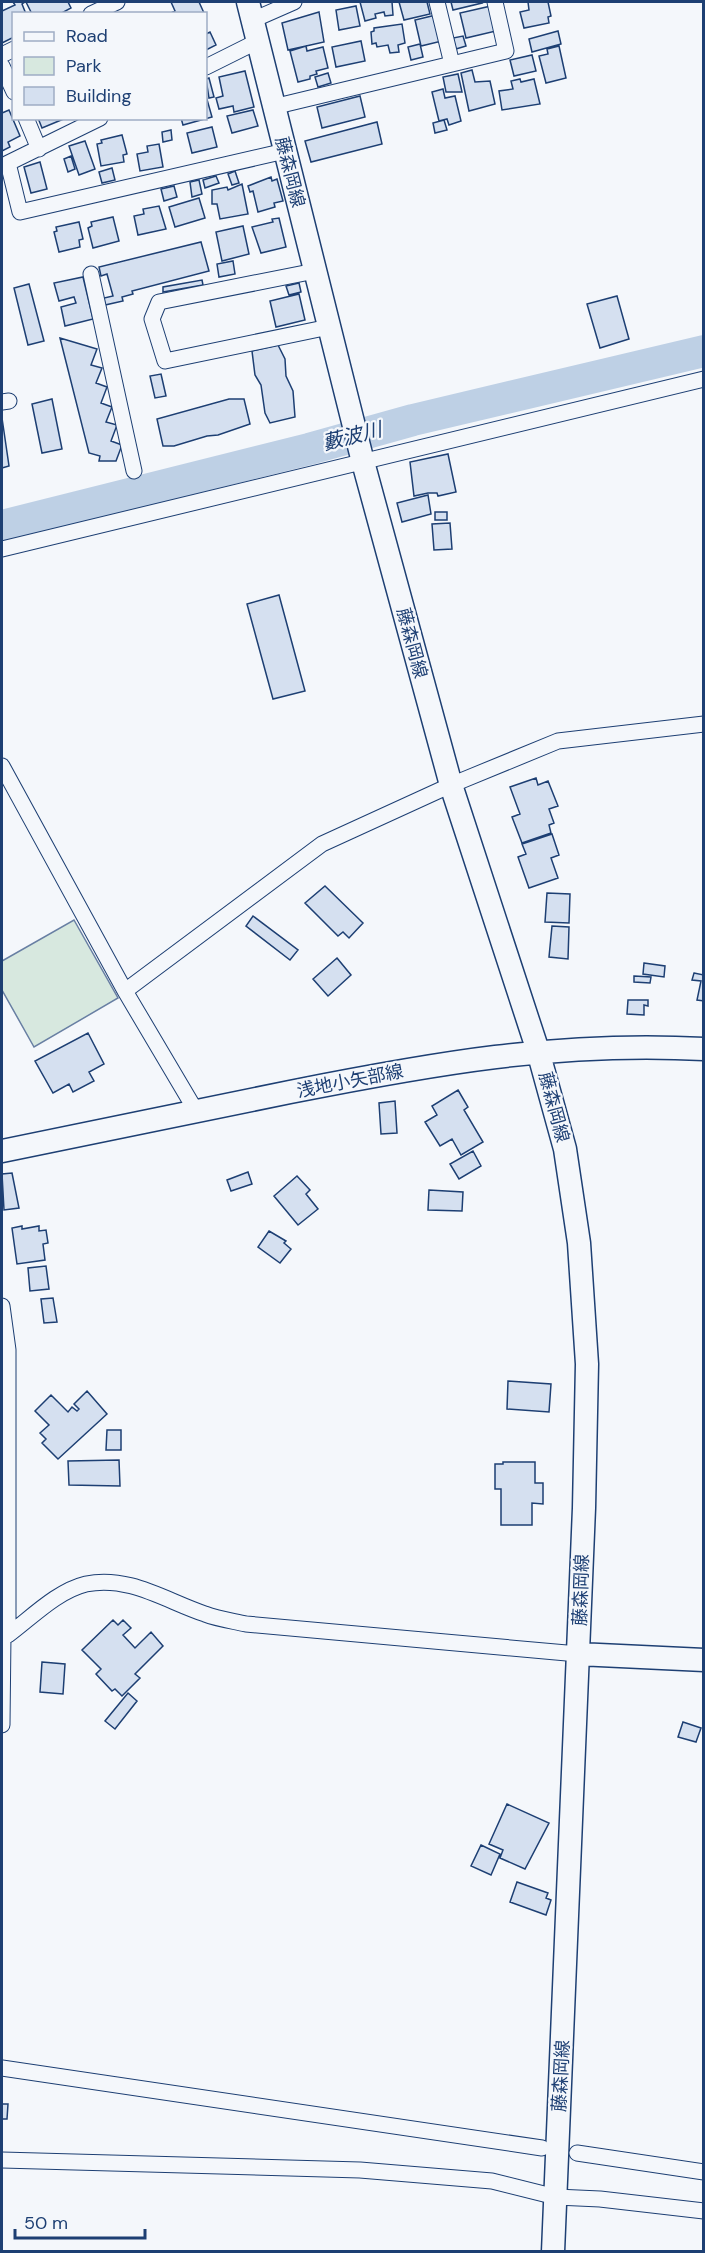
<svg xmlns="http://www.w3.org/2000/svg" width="705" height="2253" font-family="'DM Sans','Noto Sans JP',sans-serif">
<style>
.green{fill:#d7e8df;stroke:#687fa3;stroke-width:1.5}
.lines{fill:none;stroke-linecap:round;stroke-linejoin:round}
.river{stroke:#bed0e5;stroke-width:32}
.building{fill:#d5e0f0;stroke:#1d3f73;stroke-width:1.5}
.street-casing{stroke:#1d3f73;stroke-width:17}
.secondary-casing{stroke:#1d3f73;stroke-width:25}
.street{stroke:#f4f7fb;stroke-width:15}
.secondary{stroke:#f4f7fb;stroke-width:22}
.labels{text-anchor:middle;stroke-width:4.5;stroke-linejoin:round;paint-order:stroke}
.street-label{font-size:18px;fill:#1d3f73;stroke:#f4f7fb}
.water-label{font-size:20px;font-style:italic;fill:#1d3f73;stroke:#f4f7fb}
</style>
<rect width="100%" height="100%" fill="#f4f7fb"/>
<path class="green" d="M 74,920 L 118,998 L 34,1047 L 2,990 L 2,961 Z"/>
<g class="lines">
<path class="river" d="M 2,526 L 309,449 L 413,420 L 704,351"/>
</g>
<path class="building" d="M 13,2 L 25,2 L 22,4 L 26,14 L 14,14 L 14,37 L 2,43 L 2,11 L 15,5 Z
M 26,2 L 68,2 L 71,8 L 60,14 L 32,14 Z
M 171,2 L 199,2 L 204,13 L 169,14 L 175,11 Z
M 360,2 L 392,2 L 393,15 L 385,16 L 384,12 L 375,14 L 376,18 L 365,21 Z
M 399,2 L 427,2 L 430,14 L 404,20 Z
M 451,2 L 481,2 L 482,3 L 453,10 Z
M 528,2 L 548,2 L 551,16 L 548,17 L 549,23 L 524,28 L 520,12 L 529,10 Z
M 356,6 L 360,26 L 339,30 L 336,10 Z
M 491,6 L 496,31 L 466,38 L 460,13 Z
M 319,12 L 324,42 L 288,50 L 282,23 Z
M 436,15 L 442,41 L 421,46 L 415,20 Z
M 402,24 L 405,43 L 398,45 L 399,52 L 390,53 L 388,45 L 377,47 L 376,43 L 372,44 L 371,32 L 374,31 L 374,28 Z
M 558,31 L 561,44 L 532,52 L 529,39 Z
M 210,32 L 216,45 L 206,50 L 206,34 Z
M 463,36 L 466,46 L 456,49 L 453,38 Z
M 361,41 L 365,61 L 336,67 L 332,47 Z
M 420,44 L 423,57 L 411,60 L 408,47 Z
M 306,46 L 307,51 L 323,47 L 328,68 L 316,71 L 317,74 L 310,76 L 310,79 L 298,82 L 290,51 Z
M 559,46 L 566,78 L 546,83 L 539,56 L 548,54 L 547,49 Z
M 532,55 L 536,71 L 514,76 L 510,60 Z
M 472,70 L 475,82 L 490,81 L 495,104 L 469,111 L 461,73 Z
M 245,71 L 254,107 L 234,112 L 233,106 L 219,109 L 216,98 L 223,96 L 219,77 Z
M 328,73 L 331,83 L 318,87 L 315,77 Z
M 458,74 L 462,92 L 446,92 L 443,77 Z
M 209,78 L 214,97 L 209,98 L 206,79 Z
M 520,79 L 521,82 L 534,79 L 540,104 L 502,110 L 499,91 L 513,89 L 511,81 Z
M 443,89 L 445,98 L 455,96 L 461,121 L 449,125 L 447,119 L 439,121 L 432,92 Z
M 206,96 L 212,117 L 183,125 L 181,118 L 206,118 Z
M 360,96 L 365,117 L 322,128 L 317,107 Z
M 9,110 L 20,136 L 8,142 L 10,147 L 2,151 L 2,113 Z
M 253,110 L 258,126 L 232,133 L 227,116 Z
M 38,118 L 66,118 L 42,128 Z
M 444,120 L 447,130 L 435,133 L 433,123 Z
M 377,122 L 382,144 L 311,162 L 305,141 Z
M 212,127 L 217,147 L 192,153 L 187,133 Z
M 171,130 L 172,140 L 163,142 L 162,132 Z
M 122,135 L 127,154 L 123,155 L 124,162 L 101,166 L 97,144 L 102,143 L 101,140 Z
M 85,141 L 95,169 L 79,175 L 69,146 Z
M 159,144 L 163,167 L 140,171 L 137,154 L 148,152 L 147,146 Z
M 71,156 L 75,169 L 68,172 L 64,159 Z
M 40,162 L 47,189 L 31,193 L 24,167 Z
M 112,168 L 115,180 L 102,183 L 99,172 Z
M 235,171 L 239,183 L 232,185 L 228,174 Z
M 216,176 L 219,183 L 205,188 L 203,180 Z
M 271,177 L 272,181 L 277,179 L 283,201 L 274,203 L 275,207 L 258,212 L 253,191 L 250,192 L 248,186 Z
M 199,180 L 202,194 L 192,197 L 190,182 Z
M 242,184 L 248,214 L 220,219 L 217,204 L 212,204 L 212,190 L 227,187 L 228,190 Z
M 174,186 L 177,197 L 164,201 L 161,189 Z
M 199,198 L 205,218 L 175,227 L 169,207 Z
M 159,206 L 166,229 L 138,235 L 134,216 L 144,214 L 143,209 Z
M 113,217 L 119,241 L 93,248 L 88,228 L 92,226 L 91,222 Z
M 279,218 L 286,247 L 261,253 L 252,227 L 273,222 L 272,219 Z
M 79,222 L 83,239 L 79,240 L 80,247 L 59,252 L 54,232 L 57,231 L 56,227 Z
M 243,226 L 249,254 L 222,261 L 216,232 Z
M 201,242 L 209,271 L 132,291 L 133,294 L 122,297 L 123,301 L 105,305 L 104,298 L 113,296 L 107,274 L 101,276 L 99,267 Z
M 233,261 L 235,274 L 219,277 L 217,264 Z
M 83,277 L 93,319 L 65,326 L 61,307 L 76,303 L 74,297 L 59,301 L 54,283 Z
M 202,280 L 203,285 L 163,292 L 163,287 Z
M 299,283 L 301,292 L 289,295 L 286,286 Z
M 29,284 L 44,341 L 28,345 L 14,288 Z
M 299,294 L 305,320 L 276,327 L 270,301 Z
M 617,296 L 629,339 L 600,348 L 587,304 Z
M 60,338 L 97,349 L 91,365 L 102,368 L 96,383 L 107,387 L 101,403 L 112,407 L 106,422 L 117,425 L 111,441 L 122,445 L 116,461 L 99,461 L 100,456 L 89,453 Z
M 278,345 L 285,359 L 286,376 L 293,391 L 295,417 L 270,423 L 265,413 L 261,385 L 255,375 L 252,351 Z
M 161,374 L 166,396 L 155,398 L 150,376 Z
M 52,399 L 62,449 L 42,453 L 32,404 Z
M 229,399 L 244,399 L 250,424 L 218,435 L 207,436 L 174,446 L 163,446 L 157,419 Z
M 2,418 L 9,466 L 2,468 Z
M 448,454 L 456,492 L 438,496 L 437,493 L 428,493 L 414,496 L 410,462 Z
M 428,495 L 431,514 L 402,522 L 397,503 Z
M 435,512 L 447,512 L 447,520 L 435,520 Z
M 450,523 L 452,549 L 434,550 L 432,524 Z
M 279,595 L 305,691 L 273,699 L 247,604 Z
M 536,778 L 538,785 L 548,781 L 558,806 L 549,809 L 554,823 L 549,825 L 551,833 L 522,843 L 512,817 L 520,814 L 510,787 Z
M 552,834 L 559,855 L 551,858 L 558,878 L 529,888 L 518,857 L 526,854 L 522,844 Z
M 325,886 L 363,923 L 349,938 L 343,932 L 338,936 L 305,903 Z
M 547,893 L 570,894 L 569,923 L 545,922 Z
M 253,916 L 298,950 L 290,960 L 246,926 Z
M 552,926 L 569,927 L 568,959 L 549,957 Z
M 337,958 L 351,975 L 328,996 L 313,979 Z
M 644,963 L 665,966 L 664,977 L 643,974 Z
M 694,973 L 704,975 L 704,1001 L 697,1000 L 701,981 L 692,980 Z
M 634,976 L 651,977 L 650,983 L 634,982 Z
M 628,1000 L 648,1000 L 648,1006 L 644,1005 L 644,1015 L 627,1014 Z
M 88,1033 L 104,1064 L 89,1072 L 94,1081 L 73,1092 L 69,1084 L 53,1093 L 35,1061 Z
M 458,1090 L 468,1107 L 464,1110 L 483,1142 L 461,1155 L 452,1139 L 440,1146 L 425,1122 L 437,1115 L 432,1106 Z
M 395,1101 L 397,1133 L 381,1134 L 379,1103 Z
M 473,1151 L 481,1166 L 459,1179 L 450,1164 Z
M 248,1172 L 252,1184 L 231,1191 L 227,1180 Z
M 12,1173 L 19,1208 L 4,1210 L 2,1174 Z
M 297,1176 L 310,1190 L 306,1194 L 318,1209 L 298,1225 L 274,1196 Z
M 429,1190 L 463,1192 L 462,1211 L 428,1210 Z
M 22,1226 L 22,1229 L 39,1226 L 39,1231 L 46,1230 L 48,1243 L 43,1244 L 45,1260 L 17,1264 L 12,1228 Z
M 269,1231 L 286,1241 L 284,1243 L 291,1249 L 280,1263 L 258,1247 Z
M 46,1266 L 49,1289 L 30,1291 L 28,1268 Z
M 53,1298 L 57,1322 L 44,1323 L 41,1299 Z
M 508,1381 L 551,1384 L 549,1412 L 507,1409 Z
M 87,1391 L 107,1414 L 58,1459 L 42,1443 L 46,1439 L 40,1433 L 49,1425 L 35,1411 L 51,1395 L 68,1412 L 72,1407 L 77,1411 L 79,1409 L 74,1404 Z
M 107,1430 L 121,1430 L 121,1450 L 106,1450 Z
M 119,1460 L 120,1486 L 69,1485 L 68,1461 Z
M 503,1462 L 535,1462 L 535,1483 L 543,1483 L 543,1504 L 532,1503 L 532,1525 L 501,1525 L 501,1489 L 495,1489 L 495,1464 L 503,1464 Z
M 113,1620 L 118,1625 L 123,1620 L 131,1628 L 123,1635 L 135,1648 L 151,1632 L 163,1646 L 135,1674 L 140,1678 L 122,1696 L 115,1689 L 112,1691 L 96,1674 L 101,1669 L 82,1650 Z
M 42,1662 L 65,1664 L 63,1694 L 40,1692 Z
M 128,1693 L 137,1701 L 115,1729 L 105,1721 Z
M 683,1722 L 701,1728 L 696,1742 L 678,1737 Z
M 507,1804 L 549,1823 L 525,1869 L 500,1858 L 503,1850 L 489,1844 Z
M 481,1845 L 500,1854 L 491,1875 L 471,1866 Z
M 517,1882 L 548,1893 L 546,1898 L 551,1900 L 546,1915 L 510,1902 Z
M 2,2104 L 8,2104 L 7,2119 L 2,2119 Z"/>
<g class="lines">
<defs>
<path id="street" d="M 437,2 L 452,64
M 91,14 L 117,2
M 253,20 L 294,2
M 2,55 L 14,49
M 2,66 L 14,92
M 206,67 L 258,41
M 273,107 L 506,51 L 495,2
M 26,118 L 39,149
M 8,163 L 20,212 L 285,151
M 2,166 L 100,118
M 315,271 L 159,302 L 152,319 L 165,361 L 329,327
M 91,274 L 134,471
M 2,402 L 9,401
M 2,549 L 704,379
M 2,766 L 125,991 L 196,1111
M 125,991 L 322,844 L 451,785 L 558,741 L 704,724
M 2,1306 L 8,1350 L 8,1635
M 2,1635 L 8,1635 C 31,1618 57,1591 86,1584 C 129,1575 166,1601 205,1614 C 218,1619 233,1621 246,1624 L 578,1654
M 2,1725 L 3,1635
M 2,2068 L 542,2148
M 577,2153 L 704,2172
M 2,2160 L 360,2170 L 492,2181 L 556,2197 L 600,2199 L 704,2211"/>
<path id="secondary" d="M 248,2 L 363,462 L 451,785 L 538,1051 L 565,1149 L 579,1243 L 587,1364 L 584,1508 L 553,2252
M 2,1151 C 98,1131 194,1112 290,1092 C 431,1064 559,1041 704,1049
M 578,1654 L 704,1660"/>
</defs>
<use href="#street" class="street-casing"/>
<use href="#secondary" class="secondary-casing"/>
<use href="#street" class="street"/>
<use href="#secondary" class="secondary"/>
</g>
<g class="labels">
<g class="street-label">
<text transform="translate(290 172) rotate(76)" y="6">藤森岡線</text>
<text transform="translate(412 643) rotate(75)" y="6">藤森岡線</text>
<text transform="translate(350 1081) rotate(-11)" y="6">浅地小矢部線</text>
<text transform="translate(554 1107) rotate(75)" y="6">藤森岡線</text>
<text transform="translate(581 1590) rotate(-88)" y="6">藤森岡線</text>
<text transform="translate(561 2076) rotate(-87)" y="6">藤森岡線</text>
</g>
<g class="water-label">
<text transform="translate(352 436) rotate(-14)" y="7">藪波川</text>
</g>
</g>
<rect width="705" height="2253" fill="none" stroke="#1d3f73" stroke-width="6"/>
<rect x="12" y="12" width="195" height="108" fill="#f4f7fb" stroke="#9eadc5" stroke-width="1.5"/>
<rect x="24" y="32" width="30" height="9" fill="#f4f7fb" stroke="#9eadc5" stroke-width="1.5"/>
<text x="66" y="42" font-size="18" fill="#1d3f73">Road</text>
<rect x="24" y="57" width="30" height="18" fill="#d7e8df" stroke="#9eadc5" stroke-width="1.5"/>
<text x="66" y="72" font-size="18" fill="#1d3f73">Park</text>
<rect x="24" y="87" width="30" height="18" fill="#d5e0f0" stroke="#9eadc5" stroke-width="1.5"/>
<text x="66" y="102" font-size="18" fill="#1d3f73">Building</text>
<path d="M15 2229v9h130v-9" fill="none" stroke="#1d3f73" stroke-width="3"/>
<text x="24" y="2229" font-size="18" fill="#1d3f73" stroke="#f4f7fb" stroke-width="4.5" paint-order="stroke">50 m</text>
</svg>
